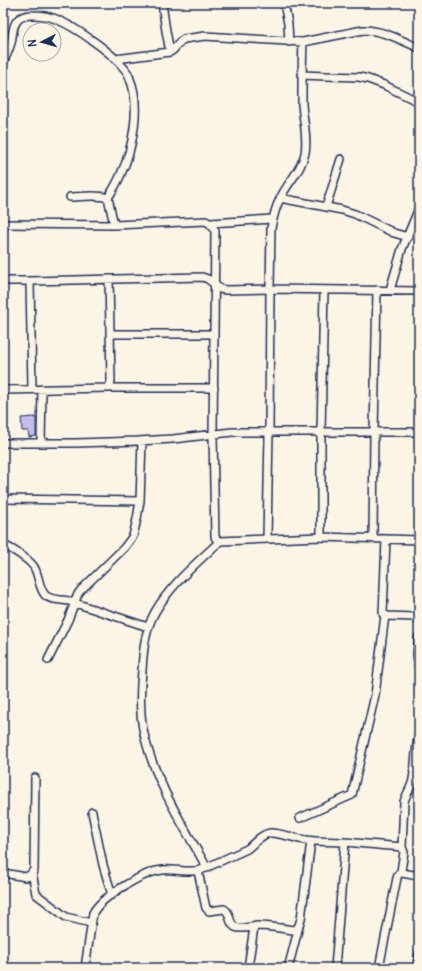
<svg xmlns="http://www.w3.org/2000/svg" width="422" height="971" font-family="Delius,sans-serif">
<style>
.building{fill:#c7bcee;stroke:#1b2f5e}
.lines{fill:none;stroke-linecap:round;stroke-linejoin:round}
.minor-casing{stroke:#1b2f5e;stroke-width:10}
.minor{stroke:#fcf5e5;stroke-width:7}
</style>
<rect width="100%" height="100%" fill="#fcf5e5"/>
<filter id="ink" filterUnits="userSpaceOnUse"><feTurbulence type="fractalNoise" baseFrequency=".025" numOctaves="2"/><feDisplacementMap in="SourceGraphic" scale="8" xChannelSelector="R" yChannelSelector="G"/><feConvolveMatrix kernelMatrix="1 2 1 2 8 2 1 2 1" color-interpolation-filters="sRGB"/></filter>
<g filter="url(#ink)">
<path class="building" d="M 36,417 L 36,436 L 29,437 L 28,431 L 22,431 L 21,418 Z"/>
<g class="lines">
<defs>
<path id="minor" d="M 162,3 L 166,31 L 170,52
M 284,3 L 288,24 L 289,42
M 116,59 L 170,52 L 173,50 L 180,42 L 184,39 L 205,36 L 221,37 L 303,42 L 363,30 C 383,30 401,40 419,48
M 3,63 C 6,57 9,50 11,43 C 13,35 12,23 20,18 C 28,12 50,16 58,20 C 75,27 111,52 122,66 C 125,69 129,75 130,79 C 141,105 133,149 121,174 C 118,182 113,190 108,198
M 302,75 L 326,76 L 359,77 L 368,79 L 384,85 L 419,102
M 70,197 C 81,197 97,194 108,198 L 109,202 L 114,225
M 280,198 L 342,210 L 355,214 L 394,233 L 408,237
M 326,207 L 341,159
M 211,223 L 272,219
M 3,224 L 114,225 L 206,221 C 211,224 213,226 215,231 L 213,435 L 215,537 L 217,540 L 220,541 L 321,537 L 419,540
M 3,281 L 30,281 L 202,277 L 208,279 L 220,289 L 226,290 L 270,289 L 419,291
M 30,281 L 32,389
M 390,290 L 402,249 L 417,213 L 419,205
M 110,334 L 214,334
M 108,388 L 214,388
M 3,390 L 108,388 L 110,385 L 111,381 L 109,279
M 3,443 L 77,443 L 138,441 L 173,439 L 232,432 L 419,432
M 41,443 L 42,389
M 3,499 L 140,501
M 321,537 L 321,432 L 324,290
M 373,538 L 374,432 L 377,290
M 267,539 L 269,432 L 270,289 L 271,228 C 273,218 275,208 280,199 C 287,183 302,170 305,153 C 308,137 303,120 302,104 C 302,83 302,63 303,42
M 386,539 L 383,614 L 387,616 L 414,617 L 419,621
M 3,545 C 11,548 32,561 35,569 C 39,577 39,588 45,595 C 52,602 66,598 75,603 L 148,627
M 419,636 L 417,654 L 419,670
M 48,660 L 68,620 L 78,594 L 81,590 L 124,548 L 133,536 L 137,519 L 140,501 L 142,441
M 92,812 L 103,865 L 112,895
M 300,818 L 352,795 L 375,695 L 385,615
M 402,847 L 404,802 C 406,794 412,787 413,779 C 416,764 415,749 419,734
M 207,868 C 183,825 155,782 144,734 C 139,713 140,691 142,671 C 143,651 145,630 155,612 C 171,584 197,563 220,541
M 198,871 L 206,908 L 209,911 L 224,909 C 231,912 228,923 235,927 C 241,930 251,927 257,926 C 269,926 281,928 293,930 C 299,929 299,924 301,919 L 311,841
M 32,872 L 36,894 L 66,917 L 91,923
M 3,873 L 26,877 L 30,875 L 34,870 L 35,778
M 85,968 L 93,913 C 101,897 145,871 163,870 C 176,869 189,873 201,870 L 247,849 C 254,844 261,834 270,833 C 278,832 296,839 306,840 C 318,842 331,841 343,842 C 363,843 383,846 402,847 L 404,852 L 401,871 L 402,873 L 419,876
M 248,968 L 254,927
M 288,968 L 291,957 L 299,926
M 335,968 L 345,842
M 379,968 L 397,878 L 398,875 L 401,871
M 416,968 L 419,954"/>
</defs>
<use href="#minor" class="minor-casing"/>
<use href="#minor" class="minor"/>
</g>
</g>
<rect width="422" height="971" fill="none" stroke="#fcf5e5" stroke-width="16"/>
<rect x="8" y="8" width="406" height="955" fill="none" stroke="#1b2f5e" stroke-width="1.5" filter="url(#ink)"/>
<g transform="translate(42 42) rotate(264)"><circle r="19" fill="#fcf5e5" stroke="#a2a6af"/>
<path d="M0-3L7 15L0 10L-7 15Z" fill="#1b2f5e"/>
<text y="-6" font-size="11" font-weight="bold" text-anchor="middle" fill="#1b2f5e">N</text>
</g>
</svg>
